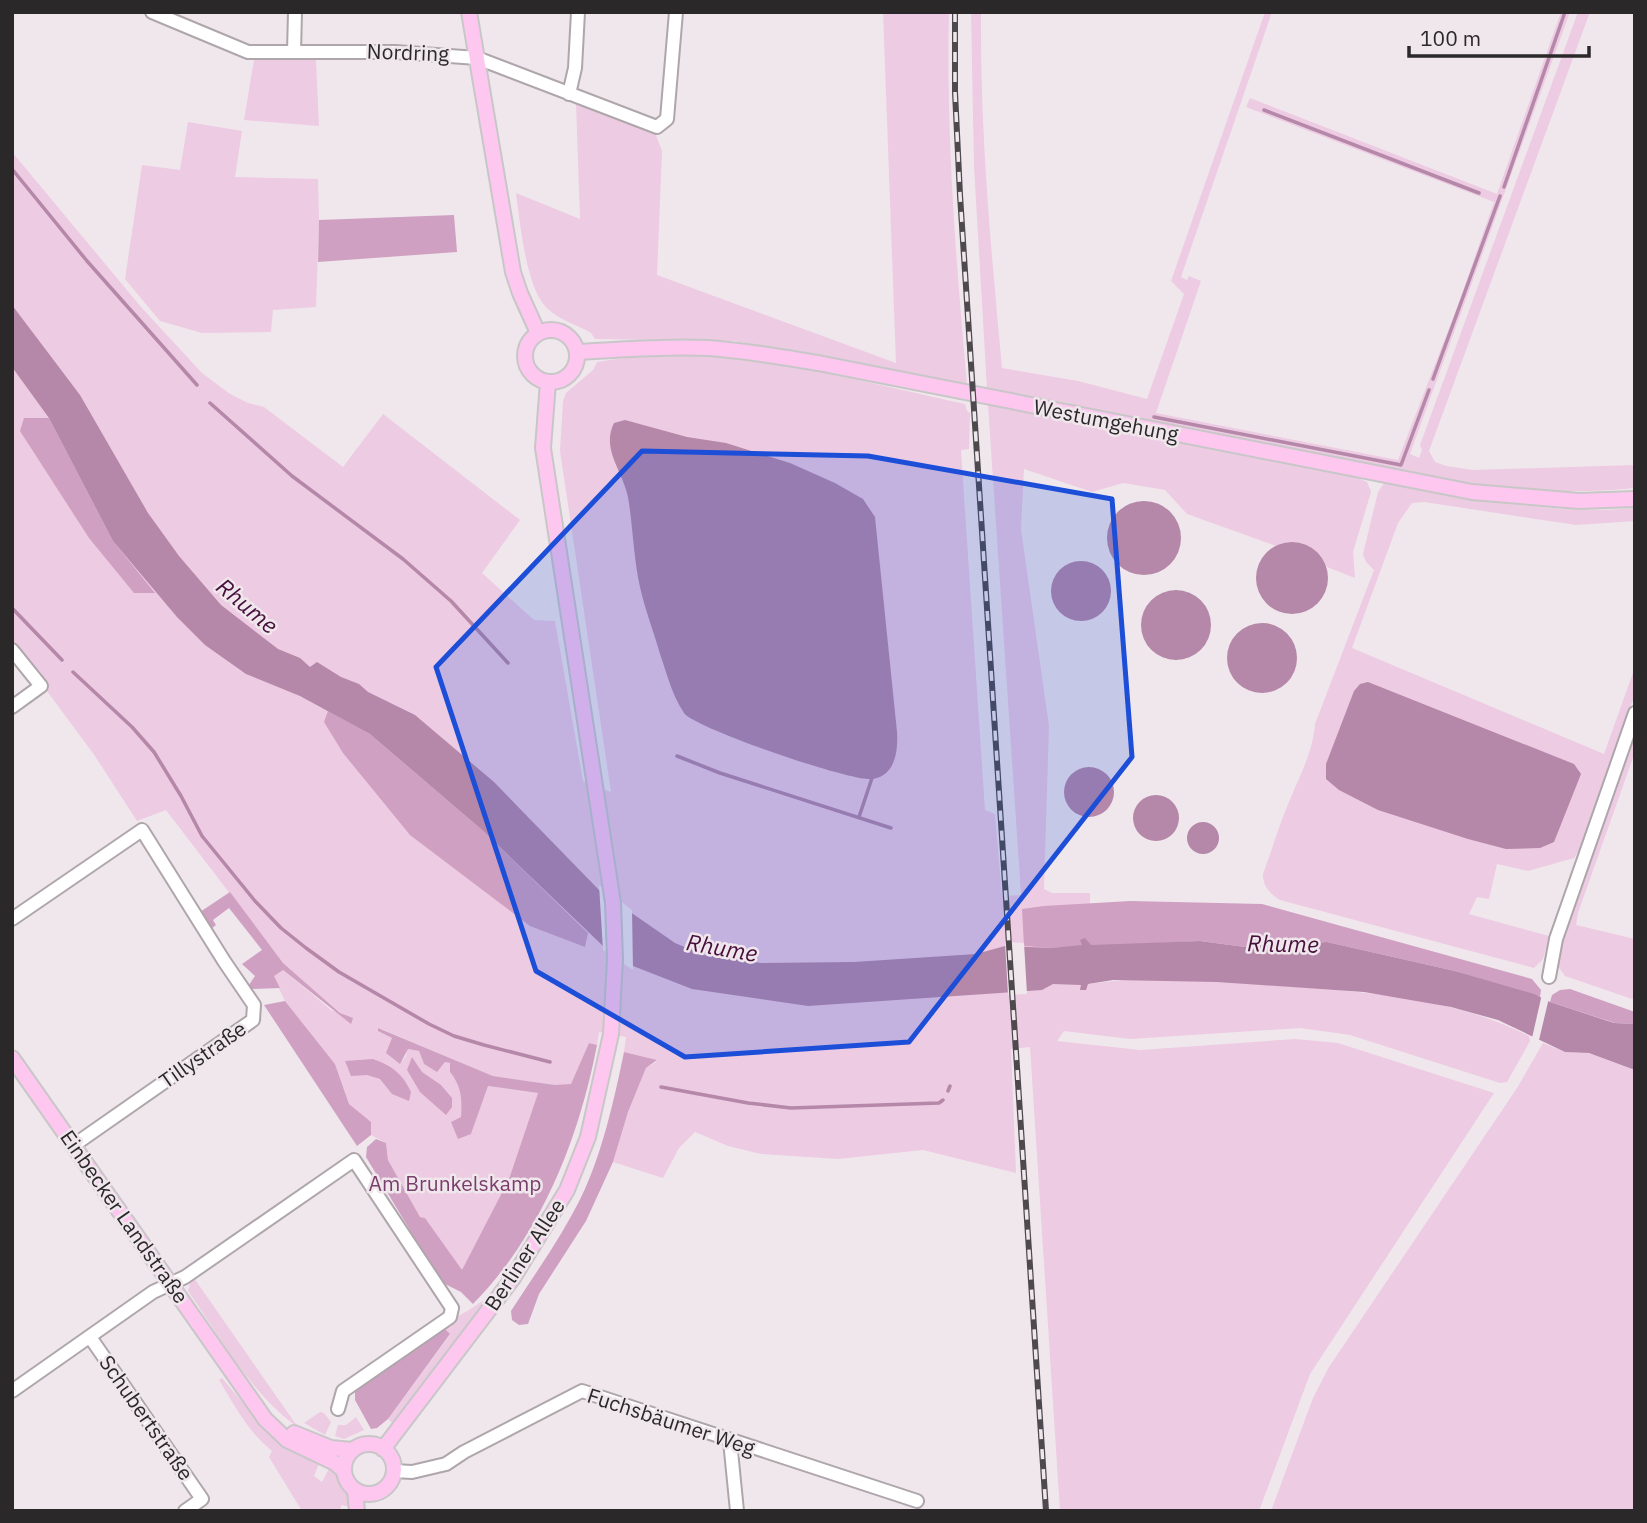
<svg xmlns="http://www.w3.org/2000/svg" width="1647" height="1523" font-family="'IBM Plex Sans',sans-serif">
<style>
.green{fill:#edcbe2}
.forest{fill:#cfa0c2}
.water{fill:#b587a8}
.pier{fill:#f0e7ed}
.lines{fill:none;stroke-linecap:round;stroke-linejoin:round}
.stream{stroke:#b587a8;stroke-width:3.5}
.minor-casing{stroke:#aea6ab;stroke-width:16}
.major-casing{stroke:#c8c7c8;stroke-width:18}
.minor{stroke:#fff;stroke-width:12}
.major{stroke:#fec7ef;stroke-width:14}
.rail-casing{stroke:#4d494c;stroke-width:6}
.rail{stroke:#f0e7ed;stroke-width:3.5;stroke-dasharray:10;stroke-linecap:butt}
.marked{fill:#1d4ed8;fill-opacity:0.2;stroke:#1d4ed8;stroke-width:5;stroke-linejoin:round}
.labels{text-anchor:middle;stroke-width:5;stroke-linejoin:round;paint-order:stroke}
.street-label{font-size:21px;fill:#2b282a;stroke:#f0e7ed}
.park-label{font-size:21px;fill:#793e6b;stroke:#f0e7ed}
.water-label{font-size:23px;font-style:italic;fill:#470f3c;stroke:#f0e7ed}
</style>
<rect width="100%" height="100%" fill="#f0e7ed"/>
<path class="green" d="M 883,12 L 949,12 C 946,137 956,261 967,385 L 897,370 L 734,341 L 595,339 L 591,333 C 578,325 559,320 548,309 C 526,290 520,222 516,193 L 580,219 L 576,103 L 655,133 L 662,151 L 657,275 L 896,363 Z
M 971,12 L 981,12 C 980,132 991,250 1002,368 L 1078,381 L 1147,399 L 1184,294 L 1171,281 L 1265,12 L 1272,12 L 1181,277 L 1187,280 L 1189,276 L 1201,281 L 1156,413 L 1398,460 L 1458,305 L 1494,202 L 1246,107 L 1250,98 L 1497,194 L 1561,12 L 1570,12 L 1410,454 L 1419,458 L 1422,450 L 1420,445 L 1578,12 L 1590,12 L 1429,451 L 1435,462 L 1446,466 L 1473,470 L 1635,465 L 1635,488 C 1566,495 1507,490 1440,479 L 1076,407 L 1068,403 L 987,389 L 974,166 Z
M 254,60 L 316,60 L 319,126 L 244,120 Z
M 188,122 L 242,131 L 235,177 L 318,179 L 319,220 L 316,307 L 273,310 L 271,332 L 202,333 L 160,321 L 125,279 L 142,165 L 180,170 Z
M 12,152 L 141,307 L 202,373 L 230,394 L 248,403 L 264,407 L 343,467 L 383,414 L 520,520 L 482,573 L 534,620 L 555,621 L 583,781 L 611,792 L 560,451 L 563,401 L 566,393 L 593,370 L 597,362 C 721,340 845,378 965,404 L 967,411 L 970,413 L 969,449 L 961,450 L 985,810 L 995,814 L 1002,896 L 1021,895 L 988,405 L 1355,477 L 1367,482 L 1371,492 L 1353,552 L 1355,578 L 1327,567 L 1321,556 L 1288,542 L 1276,546 L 1187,514 L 1165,490 L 1123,483 L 1092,492 L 1024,469 L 1021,529 L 1049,726 L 1044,889 L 1052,893 L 1090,893 L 1089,984 C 1148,975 1210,981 1269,985 C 1357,992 1449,995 1529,1036 L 1530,1041 L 1507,1082 L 1500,1083 L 1350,1035 L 1300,1028 L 1130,1039 L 1064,1031 L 1057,1041 L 1140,1050 L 1295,1039 L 1338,1043 L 1494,1093 L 1310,1374 L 1259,1511 L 1060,1511 L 1030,1047 L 1011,1049 L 1016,1173 L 923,1150 L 838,1159 L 761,1154 L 728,1146 L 695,1132 L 679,1148 L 663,1178 L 613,1162 L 628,1112 L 646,1068 L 656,1062 L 657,1060 L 624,1052 L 626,1037 L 599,1032 L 597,1045 L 589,1043 L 571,1085 L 555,1085 L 493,1076 L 379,1028 L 378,1031 L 392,1038 L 400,1063 L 406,1056 L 407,1049 L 419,1051 L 424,1064 L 437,1071 L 445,1062 L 451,1063 L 450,1072 L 459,1083 L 462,1099 L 461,1117 L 471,1134 L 488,1086 L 538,1093 L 509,1179 L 462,1271 L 425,1218 L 420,1217 L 388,1160 L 386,1143 L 371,1135 L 370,1122 L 349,1104 L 335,1064 L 285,1001 L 273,976 L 283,970 L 331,1010 L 352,1018 L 340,1013 L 283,963 L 166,810 L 137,821 L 95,756 L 47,691 L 42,674 L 12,643 Z
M 1384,483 C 1467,496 1550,516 1635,508 L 1635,521 L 1576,525 L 1424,502 L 1412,503 L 1398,523 L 1352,648 L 1604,754 L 1635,667 L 1635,694 L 1581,847 L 1574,858 L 1528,871 L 1497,864 L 1489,899 L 1477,897 L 1469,914 L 1549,936 L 1543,959 L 1534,968 L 1280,900 C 1270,894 1263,887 1263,874 C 1272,850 1279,825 1289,802 C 1299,777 1313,752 1315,724 L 1374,570 L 1366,562 L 1363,554 L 1378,492 Z
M 1635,728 L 1635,752 L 1578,913 L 1576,925 L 1635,939 L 1635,1000 L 1565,976 L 1558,966 L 1565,931 Z
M 1543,1043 L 1565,1052 L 1589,1053 L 1635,1070 L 1635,1511 L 1271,1511 L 1313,1398 L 1329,1367 L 1517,1088 Z
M 194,1278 L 295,1423 L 310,1435 C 256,1404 223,1341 188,1291 L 191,1280 Z
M 494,1291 L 496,1292 L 417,1396 L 392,1423 L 388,1419 L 450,1335 L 443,1327 C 461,1312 476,1309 494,1291 Z
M 222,1378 L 259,1422 L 320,1461 L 314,1476 L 322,1482 L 330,1467 C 340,1477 350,1493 353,1508 L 342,1505 L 339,1511 L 302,1511 L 269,1457 L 272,1451 C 249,1433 234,1405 219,1380 Z
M 320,1412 L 324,1413 L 331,1422 L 325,1435 L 304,1423 Z
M 356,1417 L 364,1430 L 344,1439 L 335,1436 L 338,1425 L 346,1425 Z"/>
<path class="forest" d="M 454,215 L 457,252 L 318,262 L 319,220 Z
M 24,418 L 49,418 L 113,541 L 155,593 L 134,593 L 89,538 L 20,431 Z
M 328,711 L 370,734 L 481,829 L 588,933 L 585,947 L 530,926 L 410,835 L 343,753 L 324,722 Z
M 230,892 L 283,963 L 340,1013 L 353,1018 L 351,1024 L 283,970 L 274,976 L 280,988 L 252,989 L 249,985 L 255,976 L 242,964 L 262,950 L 229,908 L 213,920 L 216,925 L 211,929 L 200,912 Z
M 1130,901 L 1262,904 L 1532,979 L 1541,990 L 1540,997 L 1455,971 L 1327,942 L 1245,947 L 1200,941 L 1052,948 L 1024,946 L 1022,909 L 1044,906 Z
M 1570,989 L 1635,1012 L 1635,1024 L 1615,1023 L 1550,1002 L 1552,995 L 1560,990 Z
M 285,1001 L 335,1064 L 349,1104 L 371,1122 L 371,1135 L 357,1146 L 264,1005 Z
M 378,1028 L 493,1076 L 555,1085 L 571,1084 L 589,1043 L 597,1045 C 579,1139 541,1235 473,1304 L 461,1292 L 441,1282 L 366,1157 L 367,1147 L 376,1139 L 386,1143 L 388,1160 L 420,1217 L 425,1218 L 462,1270 L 509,1179 L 538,1093 L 488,1086 L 471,1134 L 458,1139 L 451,1122 L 461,1117 C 462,1099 462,1087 450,1072 L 450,1063 L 445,1062 L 437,1072 L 424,1064 L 419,1051 L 408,1049 L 400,1064 L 386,1053 L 392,1038 L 378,1031 Z
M 624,1052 L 657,1060 L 646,1068 L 628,1112 L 613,1162 L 586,1221 L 539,1294 L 528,1324 L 519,1325 L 512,1320 L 511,1311 C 536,1272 564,1234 584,1191 C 603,1150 615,1096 624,1052 Z
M 412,1057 L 422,1072 L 441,1085 L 452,1098 L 452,1107 L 446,1115 L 420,1092 L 407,1070 Z
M 373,1059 C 391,1065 403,1074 411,1092 L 409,1101 L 392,1094 L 380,1079 L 367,1075 L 351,1076 L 345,1061 Z
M 443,1327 L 450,1334 L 388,1419 L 377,1428 L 371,1429 L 355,1400 L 355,1390 Z"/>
<path class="water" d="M 12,305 L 80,395 L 148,513 L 179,556 L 221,605 L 278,649 L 300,658 L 310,667 L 317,662 L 341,677 L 359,684 L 368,692 L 415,715 L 494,782 L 600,891 L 675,943 L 704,955 L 761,963 L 854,962 L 976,954 L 1005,946 L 1052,948 L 1082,945 L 1080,940 L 1085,938 L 1091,945 L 1200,941 L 1245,947 L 1327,942 L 1455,971 L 1534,994 L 1550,1002 L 1614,1023 L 1635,1024 L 1635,1070 L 1589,1053 L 1565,1052 L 1498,1020 L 1451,1007 L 1364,992 L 1217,982 L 1113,980 L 1088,984 L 1086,990 L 1080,990 L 1081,985 L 1053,984 L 1042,990 L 808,1006 L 692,989 L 633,966 L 603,946 L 481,829 L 370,734 L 300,696 L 246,674 L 205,645 L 177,617 L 113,541 L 49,418 L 12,367 Z
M 625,420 L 687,437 L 726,443 L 790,463 L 835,483 L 863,499 L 875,517 L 897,732 C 898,750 896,775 873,779 C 854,783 694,728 684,713 C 672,695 667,674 660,654 C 654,632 645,610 640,587 C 634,560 633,531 629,503 C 626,474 600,451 614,423 Z
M1107 538a37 37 0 1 1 74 0a37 37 0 1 1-74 0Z
M1256 578a36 36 0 1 1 72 0a36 36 0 1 1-72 0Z
M1051 591a30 30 0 1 1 60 0a30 30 0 1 1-60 0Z
M1141 625a35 35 0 1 1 70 0a35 35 0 1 1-70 0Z
M1227 658a35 35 0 1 1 70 0a35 35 0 1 1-70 0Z
M 1368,682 L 1574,764 L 1581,774 L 1554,842 L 1540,848 L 1506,849 L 1468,839 L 1378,810 L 1339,790 L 1326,779 L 1326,764 L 1354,691 L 1360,684 Z
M1064 792a25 25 0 1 1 50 0a25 25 0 1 1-50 0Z
M1133 818a23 23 0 1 1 46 0a23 23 0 1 1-46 0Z
M1187 838a16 16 0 1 1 32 0a16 16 0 1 1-32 0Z"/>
<path class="pier" d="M 599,885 L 632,910 L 633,970 L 603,950 Z
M 1005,942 L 1024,943 L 1027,994 L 1008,995 Z
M 1542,994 L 1549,998 L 1539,1040 L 1532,1038 Z"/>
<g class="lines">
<path class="stream" d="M 1264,110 L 1479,193
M 12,169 L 87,261 L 197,385
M 1504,187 L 1565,12
M 1433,379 L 1500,196
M 210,403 L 292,476 L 403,559 L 451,601 L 508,663
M 1154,417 L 1401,465 L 1429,390
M 12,608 L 62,660
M 73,672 L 132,727 L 154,752 L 181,796 L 202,836 L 255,901 L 281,928 L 306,948 L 339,972 L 429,1024 L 454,1036 L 484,1045 L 550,1062
M 677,756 L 720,773 L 891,828
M 859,817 L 872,778
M 661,1087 L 748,1103 L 791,1108 L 939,1103 L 943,1100
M 948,1091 L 950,1086"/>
<defs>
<path id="minor" d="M 152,12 L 248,52 L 395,52 L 477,58 L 657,127 L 667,119 L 676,12
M 294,52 L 295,12
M 569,94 L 575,68 L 578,12
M 12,650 L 41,686 L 12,707
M 12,919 L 142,830 L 224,961 L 254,1005 L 253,1020 L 74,1145
M 1549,977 L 1556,939 L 1635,713
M 90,1337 L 202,1499 L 185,1511
M 12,1391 L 153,1292 L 185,1277 L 354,1160 L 452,1308 L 450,1317 L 343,1391 L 338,1409
M 730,1441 L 737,1511
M 394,1471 L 412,1472 L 446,1464 L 464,1452 L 582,1391 L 917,1501"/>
<path id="major" d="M 469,12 L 513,272 L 520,293 L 538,333
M525 356a26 26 0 1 1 52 0a26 26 0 1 1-52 0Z
M 577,352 C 620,350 663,346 706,348 C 743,350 781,357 818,363 L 1472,492 L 1579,501 L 1635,499
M 12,1058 L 265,1419 L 287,1440 L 335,1463 L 343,1470
M 294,1433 L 331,1448 L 352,1450
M344 1469a25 25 0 1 1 50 0a25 25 0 1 1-50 0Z
M 383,1449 L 513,1278 L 567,1190 L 588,1137 L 611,1034 L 615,959 L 613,903 L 543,448 L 548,382
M 355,1491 L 357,1511"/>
</defs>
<use href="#minor" class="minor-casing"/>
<use href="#major" class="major-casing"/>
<use href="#minor" class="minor"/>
<use href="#major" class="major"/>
<defs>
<path id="rail" d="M 955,12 L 955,92 L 960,195 L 1046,1511"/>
</defs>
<use href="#rail" class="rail-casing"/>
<use href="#rail" class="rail"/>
</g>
<path class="marked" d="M 642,451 L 868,456 L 1112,499 L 1132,757 L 909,1042 L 685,1057 L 536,971 L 436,667 Z"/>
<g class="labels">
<g class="street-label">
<text transform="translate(408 53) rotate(2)" y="7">Nordring</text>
<text transform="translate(1106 421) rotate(11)" y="7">Westumgehung</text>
<text transform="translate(203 1055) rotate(-35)" y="7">Tillystraße</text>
<text transform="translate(124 1217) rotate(55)" y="7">Einbecker Landstraße</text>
<text transform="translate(525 1255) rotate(-57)" y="7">Berliner Allee</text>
<text transform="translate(146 1418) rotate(55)" y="7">Schubertstraße</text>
<text transform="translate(671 1422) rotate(18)" y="7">Fuchsbäumer Weg</text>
</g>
<g class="park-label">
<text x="455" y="1191">Am Brunkelskamp</text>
</g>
<g class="water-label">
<text transform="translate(247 606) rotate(40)" y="8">Rhume</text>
<text transform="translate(1283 944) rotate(1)" y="8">Rhume</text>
<text transform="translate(722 948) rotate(10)" y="8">Rhume</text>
</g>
</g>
<rect width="1647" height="1523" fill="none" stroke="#2b282a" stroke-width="28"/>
<path d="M1409 46v10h180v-10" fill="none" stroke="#2b282a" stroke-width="3.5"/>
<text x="1420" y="46" font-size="21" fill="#2b282a" stroke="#f0e7ed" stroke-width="5" paint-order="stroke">100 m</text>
</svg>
